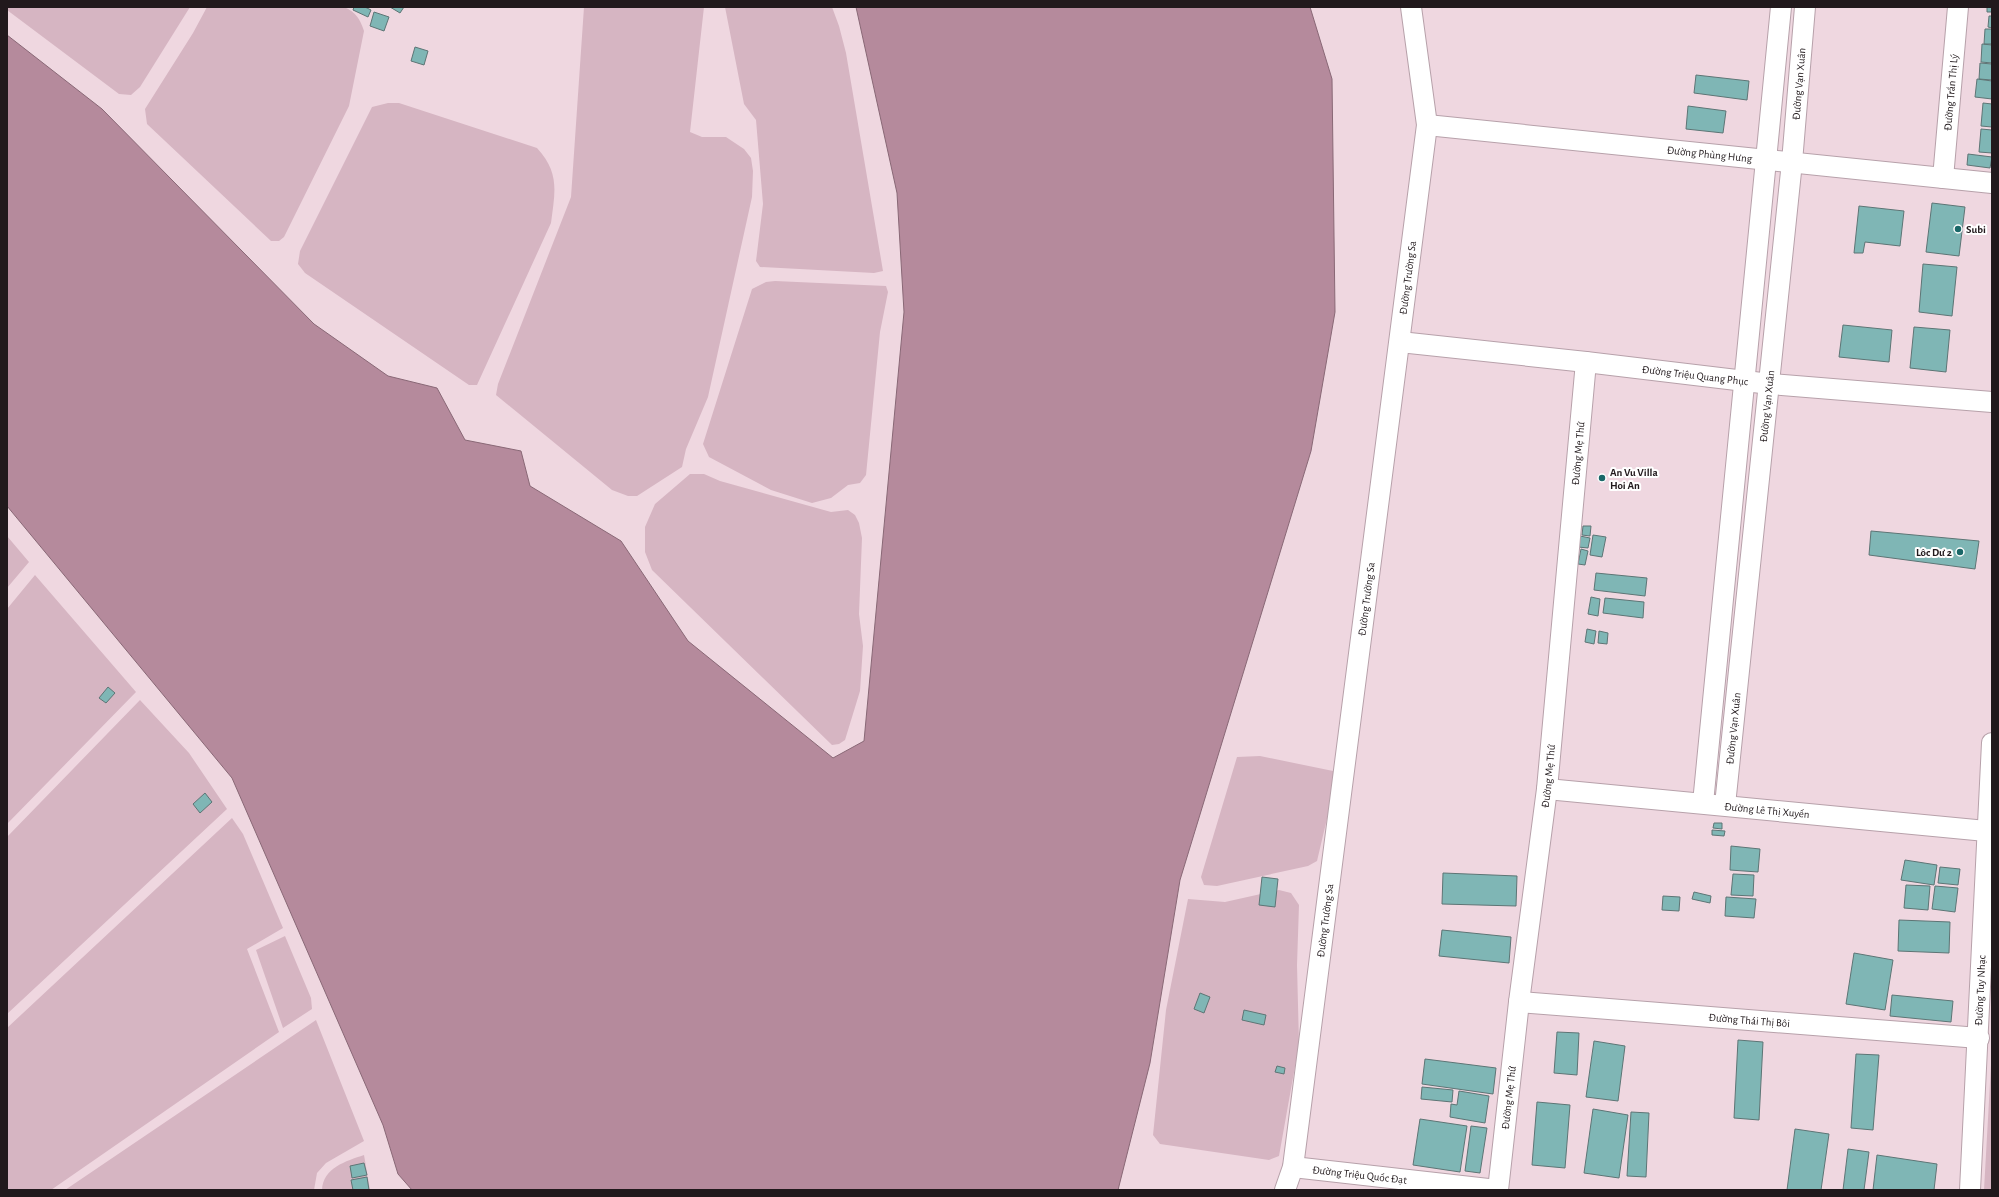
<svg xmlns="http://www.w3.org/2000/svg" width="1999" height="1197" font-family="'Alegreya Sans',sans-serif">
<style>
.green{fill:#d6b5c2}
.water{fill:#b58a9c;stroke:#896876}
.building{fill:#7fb6b5;stroke:#5d7575}
.lines{fill:none;stroke-linecap:round;stroke-linejoin:round}
.minor-casing{stroke:#b7a1aa;stroke-width:22}
.minor{stroke:#fff;stroke-width:20}
.poi-dot{fill:#1a6768;stroke:#fff;stroke-width:1.5}
.labels{text-anchor:middle;stroke-width:4;stroke-linejoin:round;paint-order:stroke}
.street-label{font-size:11px;fill:#21191c;stroke:#fff}
.poi-label{font-size:11px;font-weight:bold;fill:#21191c;stroke:#fff;text-anchor:start}
</style>
<rect width="100%" height="100%" fill="#efd7e0"/>
<path class="green" d="M 7,7 L 190,7 L 140,87 L 131,95 L 119,94 L 7,10 Z
M 207,7 L 344,7 C 356,12 360,19 364,31 L 349,106 L 284,237 L 279,241 L 271,241 L 147,124 L 145,109 L 193,33 Z
M 584,7 L 704,7 L 690,132 L 702,137 L 726,137 L 744,149 L 751,158 L 753,171 L 752,197 L 708,397 L 686,449 L 682,467 L 637,496 L 628,496 L 612,490 L 496,395 L 498,384 L 571,197 Z
M 725,7 L 832,7 L 839,26 L 846,53 L 883,271 L 874,273 L 760,267 L 756,261 L 763,204 L 756,120 L 744,104 Z
M 388,103 L 399,103 L 537,148 C 560,173 555,192 551,223 L 477,385 L 469,385 L 305,273 L 298,264 L 300,251 L 372,107 Z
M 775,281 L 886,286 L 888,292 L 880,332 L 866,475 L 860,483 L 848,485 L 831,498 L 812,503 L 771,490 L 709,457 L 703,444 L 752,289 L 766,282 Z
M 690,474 L 704,474 L 720,481 L 831,512 L 848,510 L 855,515 L 859,523 L 862,538 L 859,614 L 863,646 L 860,691 L 845,740 L 839,744 L 832,745 L 652,570 L 645,552 L 645,527 L 655,504 Z
M 7,536 L 29,562 L 7,588 Z
M 35,575 L 136,692 L 7,824 L 7,609 Z
M 140,700 L 189,753 L 227,809 L 7,1014 L 7,837 Z
M 1260,756 L 1338,772 L 1317,861 L 1308,866 L 1217,886 L 1204,885 L 1201,877 L 1237,757 Z
M 232,818 L 243,834 L 283,928 L 247,949 L 279,1032 L 51,1190 L 7,1190 L 7,1028 Z
M 1279,890 L 1291,893 L 1299,905 L 1297,965 L 1299,1044 L 1279,1156 L 1269,1160 L 1160,1144 L 1153,1135 L 1166,1010 L 1188,899 L 1225,902 Z
M 285,936 L 311,998 L 312,1009 L 283,1028 L 256,950 Z
M 316,1020 L 364,1141 L 326,1163 L 317,1173 L 314,1190 L 65,1190 Z
M 1992,1047 L 1992,1190 L 1984,1190 Z
M 364,1155 L 370,1190 L 322,1190 C 323,1168 346,1161 364,1155 Z"/>
<path class="water" d="M 856,7 L 1310,7 L 1332,79 L 1335,312 L 1311,451 L 1180,880 L 1150,1063 L 1118,1190 L 412,1190 L 398,1174 L 383,1125 L 232,778 L 7,506 L 7,35 L 102,109 L 314,324 L 388,376 L 437,388 L 465,440 L 521,451 L 530,486 L 621,541 L 688,641 L 833,758 L 864,741 L 904,312 L 897,193 Z"/>
<path class="building" d="M 354,7 L 365,7 L 371,10 L 368,17 L 353,10 Z
M 390,7 L 404,7 L 400,13 Z
M 1987,7 L 1992,7 L 1992,12 L 1987,12 Z
M 374,12 L 389,17 L 384,31 L 370,26 Z
M 1989,16 L 1992,16 L 1992,28 L 1988,27 Z
M 1985,29 L 1992,29 L 1992,44 L 1984,44 Z
M 1982,44 L 1992,45 L 1992,63 L 1981,62 Z
M 415,47 L 428,51 L 424,65 L 411,61 Z
M 1980,63 L 1992,64 L 1992,80 L 1979,79 Z
M 1696,75 L 1749,81 L 1747,100 L 1694,93 Z
M 1977,79 L 1992,81 L 1992,99 L 1975,97 Z
M 1983,103 L 1992,104 L 1992,127 L 1981,126 Z
M 1688,106 L 1726,111 L 1723,133 L 1686,129 Z
M 1981,129 L 1992,130 L 1992,153 L 1979,152 Z
M 1968,154 L 1992,157 L 1990,168 L 1967,165 Z
M 1932,203 L 1965,207 L 1959,256 L 1926,252 Z
M 1859,206 L 1904,211 L 1900,246 L 1865,242 L 1863,253 L 1854,253 Z
M 1923,264 L 1957,267 L 1952,316 L 1919,312 Z
M 1843,325 L 1892,330 L 1889,362 L 1839,357 Z
M 1914,327 L 1950,330 L 1946,372 L 1910,368 Z
M 1583,526 L 1591,526 L 1590,536 L 1582,535 Z
M 1871,531 L 1979,541 L 1975,569 L 1869,555 Z
M 1593,535 L 1606,537 L 1602,557 L 1590,555 Z
M 1580,536 L 1590,538 L 1588,548 L 1578,547 Z
M 1581,549 L 1588,551 L 1585,565 L 1578,564 Z
M 1596,573 L 1647,578 L 1645,596 L 1594,590 Z
M 1591,597 L 1600,599 L 1598,616 L 1588,614 Z
M 1605,598 L 1644,602 L 1643,618 L 1603,613 Z
M 1587,629 L 1596,631 L 1594,644 L 1585,642 Z
M 1599,631 L 1608,633 L 1607,644 L 1598,643 Z
M 108,687 L 115,693 L 106,703 L 99,698 Z
M 205,793 L 212,802 L 200,813 L 193,804 Z
M 1714,823 L 1722,823 L 1722,829 L 1713,828 Z
M 1712,830 L 1725,831 L 1724,836 L 1712,835 Z
M 1731,846 L 1760,849 L 1758,872 L 1730,870 Z
M 1905,860 L 1937,865 L 1934,885 L 1901,880 Z
M 1940,867 L 1960,869 L 1958,885 L 1938,883 Z
M 1443,873 L 1517,876 L 1516,906 L 1442,904 Z
M 1733,874 L 1754,875 L 1753,896 L 1731,895 Z
M 1262,877 L 1278,879 L 1275,907 L 1259,905 Z
M 1906,885 L 1930,886 L 1928,910 L 1904,908 Z
M 1935,886 L 1958,888 L 1955,912 L 1932,909 Z
M 1694,892 L 1711,896 L 1710,903 L 1692,899 Z
M 1663,896 L 1680,897 L 1679,911 L 1662,910 Z
M 1726,897 L 1756,899 L 1754,918 L 1725,916 Z
M 1899,920 L 1950,922 L 1949,953 L 1898,951 Z
M 1442,930 L 1511,937 L 1509,963 L 1439,956 Z
M 1854,953 L 1893,960 L 1885,1010 L 1846,1004 Z
M 1200,993 L 1210,997 L 1204,1013 L 1194,1009 Z
M 1892,995 L 1953,1001 L 1951,1022 L 1890,1016 Z
M 1244,1010 L 1266,1015 L 1264,1025 L 1242,1020 Z
M 1557,1032 L 1579,1033 L 1577,1075 L 1554,1073 Z
M 1738,1040 L 1763,1042 L 1759,1120 L 1734,1118 Z
M 1594,1041 L 1625,1046 L 1618,1101 L 1586,1097 Z
M 1856,1054 L 1879,1055 L 1873,1130 L 1851,1128 Z
M 1425,1059 L 1496,1068 L 1493,1094 L 1422,1084 Z
M 1277,1066 L 1285,1068 L 1284,1074 L 1275,1072 Z
M 1422,1087 L 1453,1090 L 1452,1102 L 1421,1099 Z
M 1459,1091 L 1489,1096 L 1485,1123 L 1450,1117 L 1451,1104 L 1457,1105 Z
M 1537,1102 L 1570,1105 L 1565,1168 L 1532,1165 Z
M 1593,1109 L 1628,1115 L 1619,1178 L 1584,1173 Z
M 1631,1112 L 1649,1113 L 1646,1177 L 1627,1176 Z
M 1420,1119 L 1467,1126 L 1460,1172 L 1413,1165 Z
M 1471,1126 L 1487,1128 L 1480,1173 L 1465,1171 Z
M 1795,1129 L 1829,1134 L 1821,1190 L 1787,1190 Z
M 1848,1149 L 1869,1152 L 1864,1190 L 1843,1190 Z
M 1877,1155 L 1937,1164 L 1934,1190 L 1873,1190 Z
M 364,1163 L 367,1175 L 352,1178 L 350,1166 Z
M 367,1177 L 369,1190 L 353,1190 L 351,1180 Z"/>
<g class="lines">
<defs>
<g id="minor">
<path id="s1" d="M 1427,125 L 1992,183"/>
<path id="s2" d="M 1943,178 L 1958,7"/>
<path id="s3" d="M 1400,342 L 1586,362 L 1770,384 L 1992,402"/>
<path id="s4" d="M 1547,789 L 1986,831"/>
<path d="M 1703,803 L 1781,7"/>
<path id="s5" d="M 1725,805 L 1792,162 L 1805,7"/>
<path id="s6" d="M 1519,1002 L 1979,1038"/>
<path id="s7" d="M 1293,1167 L 1497,1190"/>
<path id="s8" d="M 1285,1190 L 1293,1167 L 1427,125 L 1411,7"/>
<path id="s9" d="M 1498,1190 L 1519,1002 L 1547,789 L 1586,362"/>
<path id="s10" d="M 1970,1190 L 1992,743"/>
</g>
</defs>
<use href="#minor" class="minor-casing"/>
<use href="#minor" class="minor"/>
</g>
<g class="poi-dot">
<circle cx="1958" cy="229" r="4"/>
<circle cx="1602" cy="478" r="4"/>
<circle cx="1960" cy="552" r="4"/>
</g>
<g class="labels">
<g class="street-label">
<text dy="4" stroke="none"><textPath href="#s5" startOffset="725">Đường Vạn Xuân</textPath></text>
<text dy="4" stroke="none"><textPath href="#s2" startOffset="86">Đường Trần Thị Lý</textPath></text>
<text dy="4" stroke="none"><textPath href="#s1" startOffset="284">Đường Phùng Hưng</textPath></text>
<text dy="4" stroke="none"><textPath href="#s8" startOffset="921">Đường Trường Sa</textPath></text>
<text dy="4" stroke="none"><textPath href="#s3" startOffset="297">Đường Triệu Quang Phục</textPath></text>
<text dy="4" stroke="none"><textPath href="#s5" startOffset="401">Đường Vạn Xuân</textPath></text>
<text dy="4" stroke="none"><textPath href="#s9" startOffset="741">Đường Mẹ Thứ</textPath></text>
<text dy="4" stroke="none"><textPath href="#s8" startOffset="597">Đường Trường Sa</textPath></text>
<text dy="4" stroke="none"><textPath href="#s5" startOffset="77">Đường Vạn Xuân</textPath></text>
<text dy="4" stroke="none"><textPath href="#s9" startOffset="417">Đường Mẹ Thứ</textPath></text>
<text dy="4" stroke="none"><textPath href="#s4" startOffset="221">Đường Lê Thị Xuyến</textPath></text>
<text dy="4" stroke="none"><textPath href="#s8" startOffset="273">Đường Trường Sa</textPath></text>
<text dy="4" stroke="none"><textPath href="#s10" startOffset="200">Đường Tuy Nhạc</textPath></text>
<text dy="4" stroke="none"><textPath href="#s6" startOffset="231">Đường Thái Thị Bôi</textPath></text>
<text dy="4" stroke="none"><textPath href="#s9" startOffset="93">Đường Mẹ Thứ</textPath></text>
<text dy="4" stroke="none"><textPath href="#s7" startOffset="67">Đường Triệu Quốc Đạt</textPath></text>
</g>
<g class="poi-label">
<text x="1966" y="233">Subi</text>
<text x="1610" y="476">An Vu Villa<tspan x="1610" dy="13">Hoi An</tspan></text>
<text x="1952" y="556" text-anchor="end">Lôc Dư 2</text>
</g>
</g>
<rect width="1999" height="1197" fill="none" stroke="#21191c" stroke-width="16"/>
</svg>
